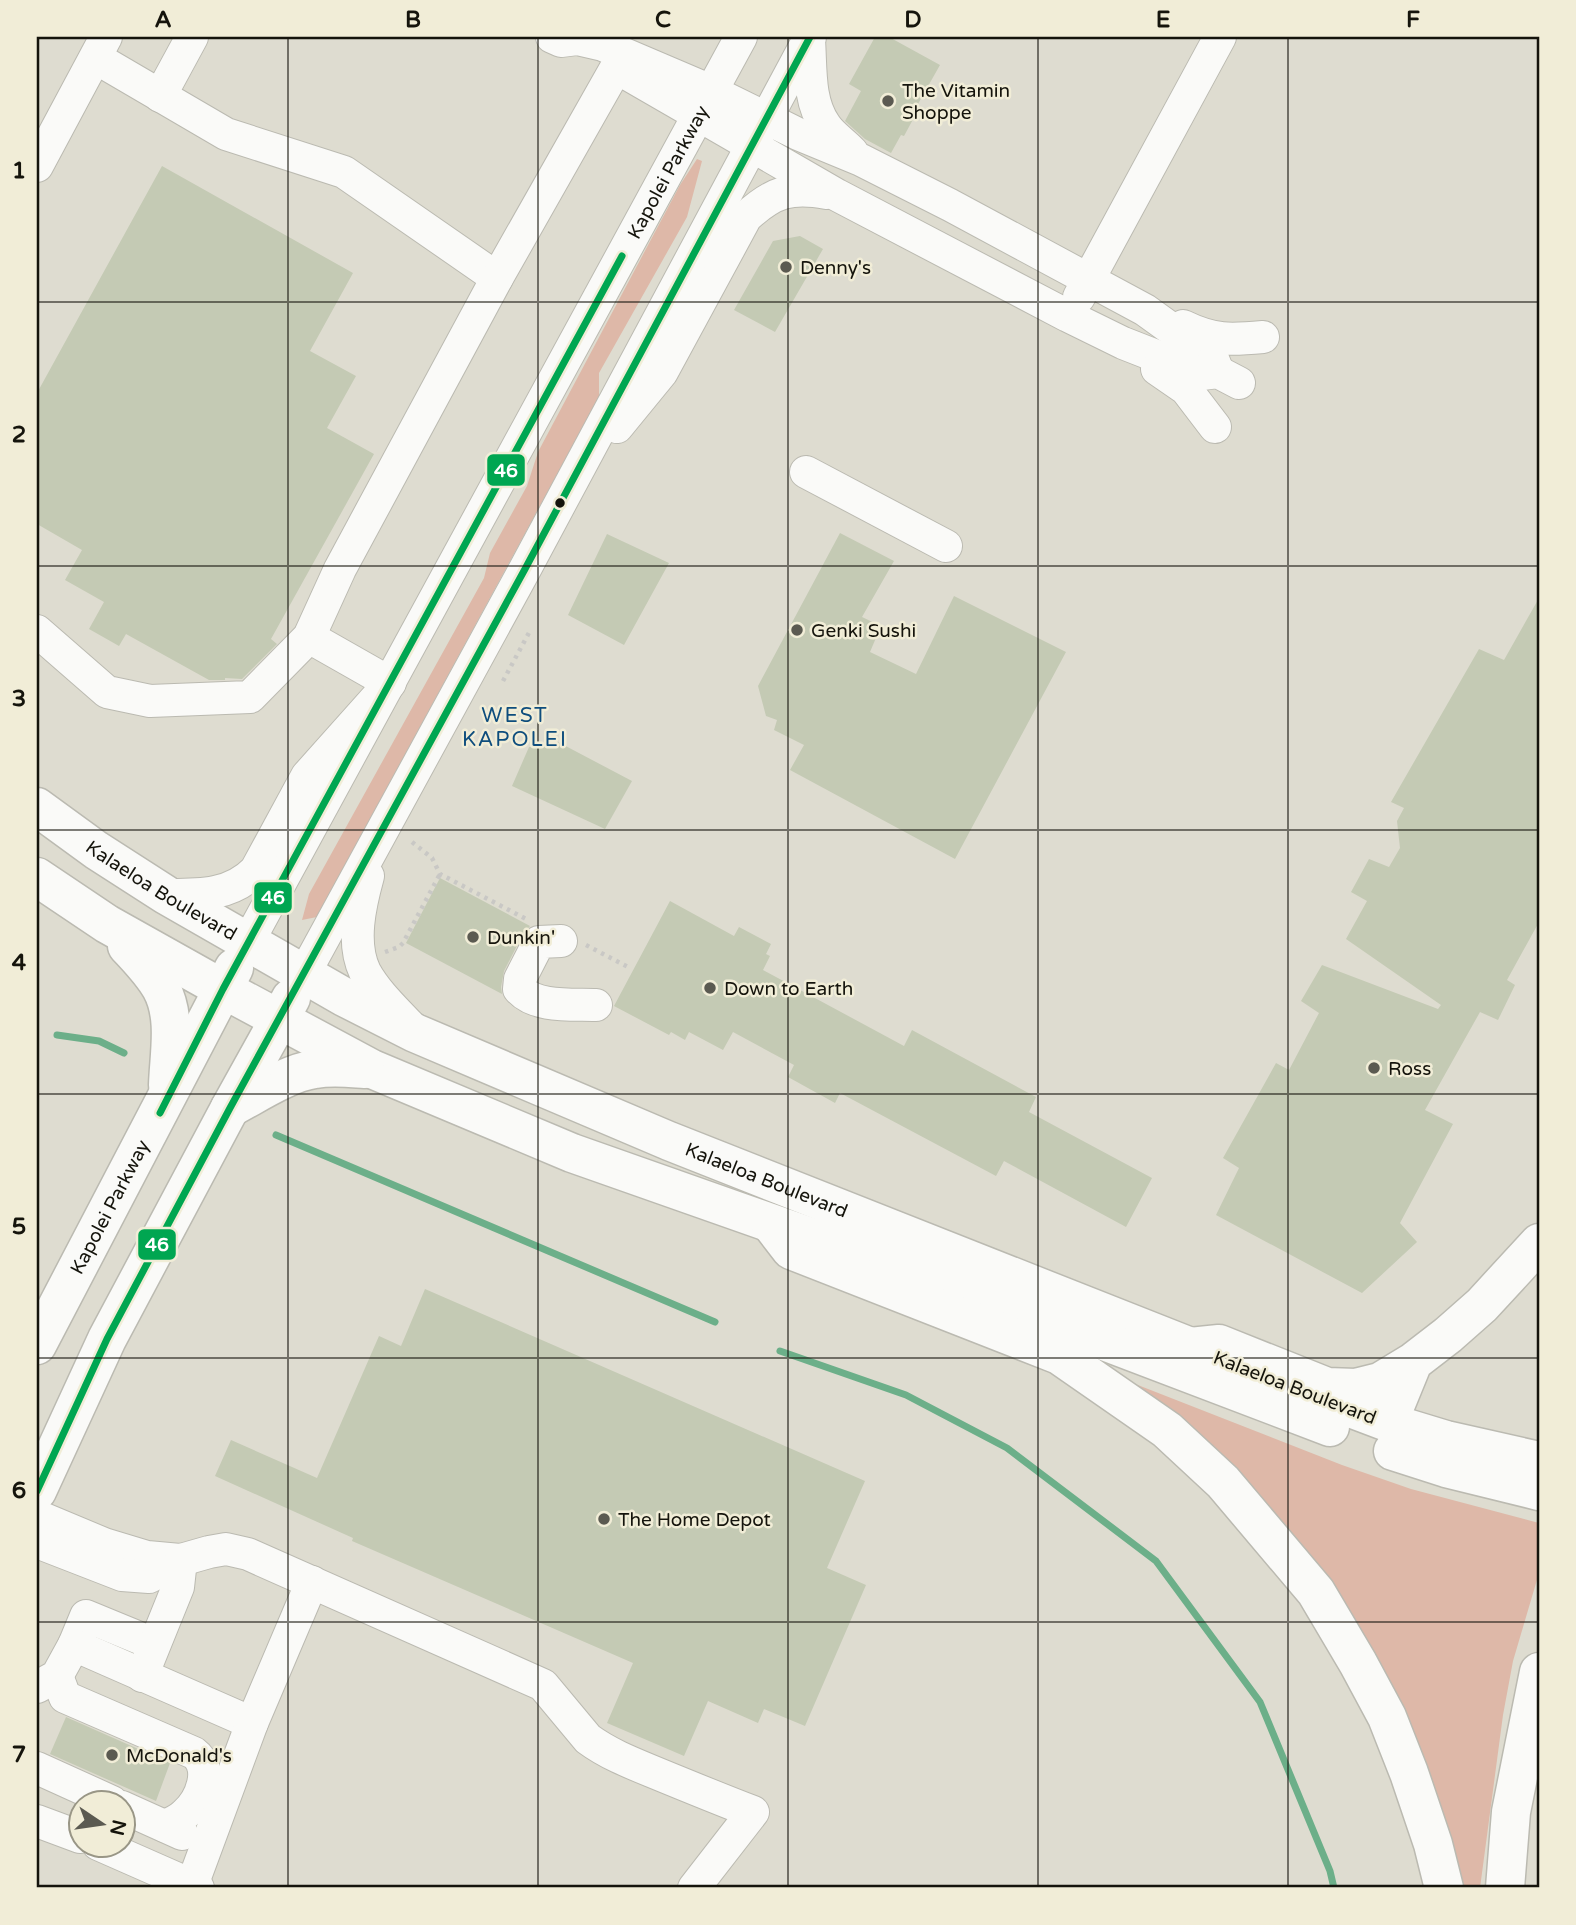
<svg xmlns="http://www.w3.org/2000/svg" width="1576" height="1925" font-family="'Varela Round',sans-serif">
<style>
.green{fill:#deb8a8}
.lines{fill:none;stroke-linecap:round;stroke-linejoin:round}
.stream{stroke:#6caf89;stroke-width:7}
.building{fill:#c4cab4}
.minor-casing{stroke:#bbbab1;stroke-width:34}
.major-casing{stroke:#bbbab1;stroke-width:41}
.highway-casing{stroke:#bbbab1;stroke-width:41}
.path{stroke:#c9c8c5;stroke-width:4.5;stroke-dasharray:3.5 5;stroke-linecap:butt}
.minor{stroke:#fafaf8;stroke-width:32}
.major{stroke:#fafaf8;stroke-width:38}
.highway{stroke:#fafaf8;stroke-width:38}
.bus-1-casing{stroke:#f1edd7;stroke-width:12}
.bus-1{stroke:#00a651;stroke-width:7}
.grid{fill:none;stroke:#15140c;stroke-width:2;stroke-opacity:0.55}
.poi-dot{fill:#5b5a51;stroke:#f1edd7;stroke-width:2.5}
.bus-dot{fill:#15140c;stroke:#f1edd7;stroke-width:2.5}
.labels{text-anchor:middle;stroke-width:5;stroke-linejoin:round;paint-order:stroke}
.poi-label{font-size:19px;fill:#15140c;stroke:#f1edd7;text-anchor:start}
.street-label{font-size:19px;fill:#15140c;stroke:#f1edd7}
.neighbourhood-label{font-size:21px;letter-spacing:2px;fill:#0e4d7d;stroke:#f1edd7}
.line-badge{stroke:#f1edd7;stroke-width:2.5}
.badge-label{font-size:19px;text-anchor:middle;font-weight:bold;fill:#fff}
.neatline{fill:none;stroke:#15140c;stroke-width:2.5}
.grid-label{font-size:23px;text-anchor:middle;font-weight:bold;fill:#15140c}
</style>
<rect width="100%" height="100%" fill="#dedcd0"/>
<path class="green" d="M 697,159 L 702,161 L 687,217 L 599,373 L 599,397 L 317,917 L 302,920 L 309,894 L 484,578 L 490,553 L 527,486 L 538,452 L 680,185 Z
M 1102,1371 L 1342,1465 L 1411,1489 L 1539,1523 L 1539,1573 L 1513,1661 L 1503,1715 L 1480,1888 L 1448,1888 L 1378,1686 Z"/>
<g class="lines">
<path class="stream" d="M 57,1035 L 99,1041 L 124,1053
M 276,1135 L 715,1322
M 780,1351 L 906,1395 L 1007,1448 L 1156,1561 L 1260,1702 L 1330,1871 L 1334,1888"/>
</g>
<path class="building" d="M 875,37 L 889,37 L 940,65 L 914,111 L 917,112 L 904,136 L 901,135 L 891,153 L 865,139 L 845,121 L 861,91 L 849,84 Z
M 162,166 L 353,273 L 310,351 L 356,376 L 327,428 L 374,454 L 271,639 L 277,644 L 242,679 L 225,678 L 225,680 L 209,680 L 126,634 L 119,646 L 89,629 L 104,602 L 65,580 L 82,550 L 37,524 L 37,393 Z
M 800,236 L 823,249 L 775,332 L 734,310 L 773,241 Z
M 840,533 L 894,561 L 862,617 L 881,626 L 870,652 L 916,674 L 954,596 L 1066,652 L 955,859 L 790,770 L 804,745 L 774,730 L 777,720 L 766,716 L 758,686 Z
M 607,534 L 669,563 L 624,645 L 568,615 Z
M 1539,598 L 1539,922 L 1507,980 L 1515,985 L 1498,1020 L 1480,1012 L 1425,1110 L 1453,1124 L 1400,1223 L 1417,1242 L 1362,1293 L 1216,1215 L 1239,1168 L 1223,1158 L 1276,1063 L 1289,1070 L 1319,1013 L 1301,1001 L 1322,965 L 1438,1009 L 1441,1005 L 1346,939 L 1367,901 L 1351,892 L 1369,859 L 1389,867 L 1400,848 L 1397,821 L 1404,808 L 1391,802 L 1479,649 L 1504,660 Z
M 558,742 L 632,781 L 605,829 L 512,786 L 529,747 Z
M 440,878 L 530,926 L 523,934 L 504,971 L 501,987 L 502,994 L 406,943 Z
M 670,901 L 734,936 L 739,927 L 771,944 L 766,954 L 770,956 L 763,970 L 904,1046 L 912,1030 L 1036,1097 L 1029,1112 L 1152,1178 L 1126,1227 L 1004,1161 L 996,1176 L 840,1093 L 835,1103 L 788,1077 L 794,1065 L 733,1032 L 723,1050 L 689,1032 L 685,1040 L 671,1032 L 669,1035 L 614,1006 Z
M 425,1289 L 865,1481 L 827,1568 L 866,1585 L 805,1726 L 764,1709 L 758,1723 L 708,1701 L 684,1756 L 607,1723 L 633,1663 L 352,1541 L 353,1538 L 215,1476 L 231,1440 L 317,1478 L 379,1336 L 401,1346 Z
M 66,1717 L 170,1763 L 156,1801 L 50,1754 Z"/>
<g class="lines">
<defs>
<g id="minor">
<path d="M 552,37 L 561,41 L 577,39 L 603,45 L 711,91 L 798,134 L 861,160 L 950,205 L 1145,310 L 1213,359 L 1218,372"/>
<path d="M 809,40 C 811,67 808,101 825,125 C 831,135 844,143 852,152"/>
<path d="M 96,58 L 226,134 L 344,172 L 497,278"/>
<path d="M 624,72 L 837,195 L 1068,316 L 1123,343 L 1202,374 L 1218,372 L 1239,383"/>
<path d="M 160,96 L 192,37"/>
<path d="M 37,166 L 106,37"/>
<path d="M 1079,297 L 1220,37"/>
<path d="M 1183,326 C 1214,341 1230,340 1263,337"/>
<path d="M 1157,369 L 1186,389 L 1215,427"/>
<path d="M 617,427 L 662,372 L 746,217 C 773,192 791,186 827,193"/>
<path d="M 806,472 L 946,546"/>
<path d="M 37,631 L 107,692 L 150,701 L 250,697 L 309,637 L 340,569 L 497,278 L 616,68"/>
<path d="M 368,876 C 360,905 351,943 365,972 C 376,992 394,1009 410,1026"/>
<path d="M 166,895 C 199,895 231,896 256,870 L 307,776 L 390,683 L 309,637"/>
<path d="M 561,941 L 539,942 L 520,979 L 519,989 C 536,1008 572,1004 596,1005"/>
<path id="s1" d="M 248,942 L 741,37"/>
<path d="M 304,974 L 525,569 L 810,37"/>
<path d="M 37,1516 L 104,1544 L 147,1557 L 180,1560"/>
<path d="M 37,1542 L 122,1575 L 149,1577 L 181,1560 L 209,1552 L 226,1549 L 248,1554 L 543,1685 L 588,1739 C 607,1753 629,1762 651,1771 C 685,1785 719,1799 753,1812 L 694,1888"/>
<path d="M 74,1645 L 86,1616 L 154,1644"/>
<path d="M 57,1676 L 65,1697 L 194,1753 C 214,1768 201,1800 185,1814 C 179,1820 172,1823 165,1826"/>
<path d="M 142,1676 L 178,1587 L 181,1560"/>
<path d="M 37,1687 L 57,1676 L 74,1645 L 252,1723"/>
<path d="M 37,1768 L 112,1802"/>
<path d="M 122,1807 L 182,1834"/>
<path d="M 37,1821 L 80,1837"/>
<path d="M 98,1844 L 198,1888"/>
<path d="M 191,1888 L 252,1723 L 312,1582"/>
</g>
<g id="major">
<path id="s2" d="M 37,807 L 96,850 L 166,895 L 344,997 L 415,1033 L 669,1141 L 1221,1359"/>
<path d="M 37,877 L 107,924 L 223,989 L 372,1069 L 572,1153 L 1083,1333 L 1330,1427"/>
<path d="M 127,946 C 139,959 152,972 161,988 C 177,1017 169,1054 168,1085"/>
<path d="M 230,1108 C 255,1095 287,1073 315,1069 C 332,1066 349,1068 365,1069"/>
<path id="s3" d="M 37,1345 L 234,968"/>
<path d="M 1300,1389 L 1390,1423 L 1446,1440 L 1539,1461"/>
<path d="M 1393,1451 L 1446,1468 L 1539,1491"/>
<path d="M 37,1491 L 107,1339 L 230,1108 L 291,998"/>
</g>
<path id="highway" d="M 771,1224 L 791,1250 L 1059,1355 L 1167,1430 L 1223,1482 L 1316,1592 L 1358,1663 L 1387,1717 L 1409,1773 L 1433,1844 L 1444,1888
M 1190,1347 L 1219,1344 L 1327,1387 L 1356,1388 L 1380,1382 L 1413,1362 L 1448,1335 L 1482,1305 L 1539,1243
M 1390,1423 L 1393,1411 L 1413,1362
M 1505,1888 L 1511,1812 L 1539,1672"/>
</defs>
<use href="#minor" class="minor-casing"/>
<use href="#major" class="major-casing"/>
<use href="#highway" class="highway-casing"/>
<path class="path" d="M 503,681 L 531,629
M 412,842 L 432,858 L 440,874 L 528,920
M 586,945 L 628,967
M 385,952 L 399,947 L 403,943 L 440,874"/>
<use href="#minor" class="minor"/>
<use href="#major" class="major"/>
<use href="#highway" class="highway"/>
<defs>
<path id="bus-1" d="M 160,1113 L 223,989 L 622,256
M 37,1491 L 107,1339 L 230,1108 L 525,569 L 810,37"/>
</defs>
<use href="#bus-1" class="bus-1-casing"/>
<use href="#bus-1" class="bus-1"/>
</g>
<path class="grid" d="M 288,37 L 288,1888M 538,37 L 538,1888M 788,37 L 788,1888M 1038,37 L 1038,1888M 1288,37 L 1288,1888M 37,302 L 1539,302M 37,566 L 1539,566M 37,830 L 1539,830M 37,1094 L 1539,1094M 37,1358 L 1539,1358M 37,1622 L 1539,1622"/>
<g class="poi-dot">
<circle cx="888" cy="101" r="7"/>
<circle cx="786" cy="267" r="7"/>
<circle cx="797" cy="630" r="7"/>
<circle cx="473" cy="937" r="7"/>
<circle cx="710" cy="988" r="7"/>
<circle cx="1374" cy="1068" r="7"/>
<circle cx="604" cy="1519" r="7"/>
<circle cx="112" cy="1755" r="7"/>
</g>
<circle class="bus-dot" cx="560" cy="503" r="6"/>
<g class="labels">
<g class="poi-label">
<text x="902" y="97">The Vitamin<tspan x="902" dy="22">Shoppe</tspan></text>
<text x="800" y="274">Denny's</text>
<text x="811" y="637">Genki Sushi</text>
<text x="487" y="944">Dunkin'</text>
<text x="724" y="995">Down to Earth</text>
<text x="1388" y="1075">Ross</text>
<text x="618" y="1526">The Home Depot</text>
<text x="126" y="1762">McDonald's</text>
</g>
<g class="street-label">
<text dy="7" stroke="none"><textPath href="#s1" startOffset="877">Kapolei Parkway</textPath></text>
<text dy="7" stroke="none"><textPath href="#s2" startOffset="150">Kalaeloa Boulevard</textPath></text>
<text dy="7" stroke="none"><textPath href="#s2" startOffset="822">Kalaeloa Boulevard</textPath></text>
<text dy="7" stroke="none"><textPath href="#s3" startOffset="156">Kapolei Parkway</textPath></text>
<text transform="translate(1295 1387) rotate(21)" y="7">Kalaeloa Boulevard</text>
</g>
<g class="neighbourhood-label">
<text x="515" y="722">WEST<tspan x="515" dy="24">KAPOLEI</tspan></text>
</g>
</g>
<g class="line-badge">
<rect x="486" y="453" width="40" height="34" rx="7" fill="#00a651"/>
<rect x="253" y="881" width="40" height="33" rx="7" fill="#00a651"/>
<rect x="137" y="1228" width="40" height="33" rx="7" fill="#00a651"/>
</g>
<g class="badge-label">
<text x="506" y="477">46</text>
<text x="273" y="904">46</text>
<text x="157" y="1251">46</text>
</g>
<rect width="1576" height="1925" fill="none" stroke="#f1edd7" stroke-width="77"/>
<g transform="translate(102 1824) rotate(103)"><circle r="33" fill="#f1edd7" stroke="#999686" stroke-width="2"/>
<path d="M0-5L12 26L0 18L-12 26Z" fill="#5b5a51"/>
<text y="-10" font-size="19" font-weight="bold" text-anchor="middle" fill="#15140c">N</text>
</g>
<rect x="38" y="38" width="1500" height="1848" class="neatline"/>
<g class="grid-label">
<text x="163" y="27">A</text>
<text x="413" y="27">B</text>
<text x="663" y="27">C</text>
<text x="913" y="27">D</text>
<text x="1163" y="27">E</text>
<text x="1413" y="27">F</text>
<text x="19" y="178">1</text>
<text x="19" y="442">2</text>
<text x="19" y="706">3</text>
<text x="19" y="970">4</text>
<text x="19" y="1234">5</text>
<text x="19" y="1498">6</text>
<text x="19" y="1762">7</text>
</g>
</svg>
